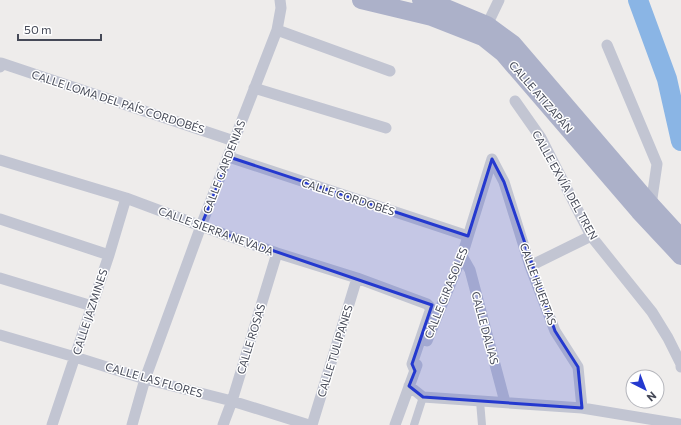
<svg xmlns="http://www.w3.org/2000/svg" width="681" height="425" font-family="Commissioner,sans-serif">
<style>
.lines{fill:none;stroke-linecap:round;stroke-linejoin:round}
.river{stroke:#8ab5e5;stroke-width:20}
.pedestrian{stroke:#c2c5d2;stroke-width:8}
.minor{stroke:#c2c5d2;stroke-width:11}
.primary{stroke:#acb1c9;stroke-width:18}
.marked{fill:#2439cf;fill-opacity:0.2;stroke:#2439cf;stroke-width:3;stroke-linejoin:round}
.labels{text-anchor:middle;stroke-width:3;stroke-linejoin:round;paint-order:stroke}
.street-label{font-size:11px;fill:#454957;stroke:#fff}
</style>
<rect width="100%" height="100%" fill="#eeeceb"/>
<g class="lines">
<path class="river" d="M 638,0 L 667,79 L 681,141"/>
<path class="pedestrian" d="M 480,401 L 482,425
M 414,425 L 423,397"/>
<path class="minor" d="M 487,25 L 499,0
M 277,30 L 390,71
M 607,45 L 657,164 L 651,205
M 0,67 L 1,63 L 234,141
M 254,88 L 386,128
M 515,101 L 541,138 L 591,236 L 652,312 L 668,338 L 681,364 L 681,367
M 229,157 L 468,236
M 492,159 L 504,182 L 530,266 L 555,331 L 578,367 L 582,408
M 0,160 L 126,198 L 201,226 L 277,253 L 357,278 L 427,304 L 430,307 L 430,311 L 412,364 L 415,371
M 0,219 L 109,255
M 462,256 L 470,270 L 505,402
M 530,266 L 591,236
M 0,278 L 92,306
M 0,335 L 75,357 L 145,379 L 232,401 L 309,425
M 427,341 L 462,256 L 492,159
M 409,386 L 423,397 L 582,408 L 679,424
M 52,425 L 109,255 L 126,198
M 132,425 L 145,379 L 201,226 L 277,30 L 281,8 L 280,0
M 223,425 L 232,401 L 277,253
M 312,425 L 357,278
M 395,425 L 417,365"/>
<path class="primary" d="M 361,0 L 432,17 L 483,37 L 503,53 L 639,211 L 681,256
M 421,0 L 434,3 L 487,25 L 513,44 L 651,205 L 681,238"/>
</g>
<path class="marked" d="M 229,157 L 468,236 L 492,159 L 504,182 L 555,331 L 578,367 L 582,408 L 423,397 L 409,386 L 415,371 L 412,364 L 432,305 L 201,226 Z"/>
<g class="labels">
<g class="street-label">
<text transform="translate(541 97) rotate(49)" y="4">CALLE ATIZAPÁN</text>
<text transform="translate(118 102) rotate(18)" y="4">CALLE LOMA DEL PAÍS CORDOBÉS</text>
<text transform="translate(224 167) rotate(-69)" y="4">CALLE GARDENIAS</text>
<text transform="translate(565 185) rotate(61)" y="4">CALLE EXVÍA DEL TREN</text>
<text transform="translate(348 197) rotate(18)" y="4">CALLE CORDOBÉS</text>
<text transform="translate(216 231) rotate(20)" y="4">CALLE SIERRA NEVADA</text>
<text transform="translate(538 284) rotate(70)" y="4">CALLE HUERTAS</text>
<text transform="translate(446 293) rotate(-68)" y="4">CALLE GIRASOLES</text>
<text transform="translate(90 312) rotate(-72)" y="4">CALLE JAZMINES</text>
<text transform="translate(485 328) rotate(75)" y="4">CALLE DALIAS</text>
<text transform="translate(251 339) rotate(-73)" y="4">CALLE ROSAS</text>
<text transform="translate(335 351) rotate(-73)" y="4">CALLE TULIPANES</text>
<text transform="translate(154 380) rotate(16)" y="4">CALLE LAS FLORES</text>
</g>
</g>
<g transform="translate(645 389) rotate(138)"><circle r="19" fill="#ffffff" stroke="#b5b6bc"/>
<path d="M0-3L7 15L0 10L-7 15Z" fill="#2439cf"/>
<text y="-6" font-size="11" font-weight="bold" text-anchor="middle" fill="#454957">N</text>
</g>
<path d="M18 34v6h83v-6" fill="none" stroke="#454957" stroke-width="2"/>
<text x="24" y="34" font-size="12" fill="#454957" stroke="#ffffff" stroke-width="3" paint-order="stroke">50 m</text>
</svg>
